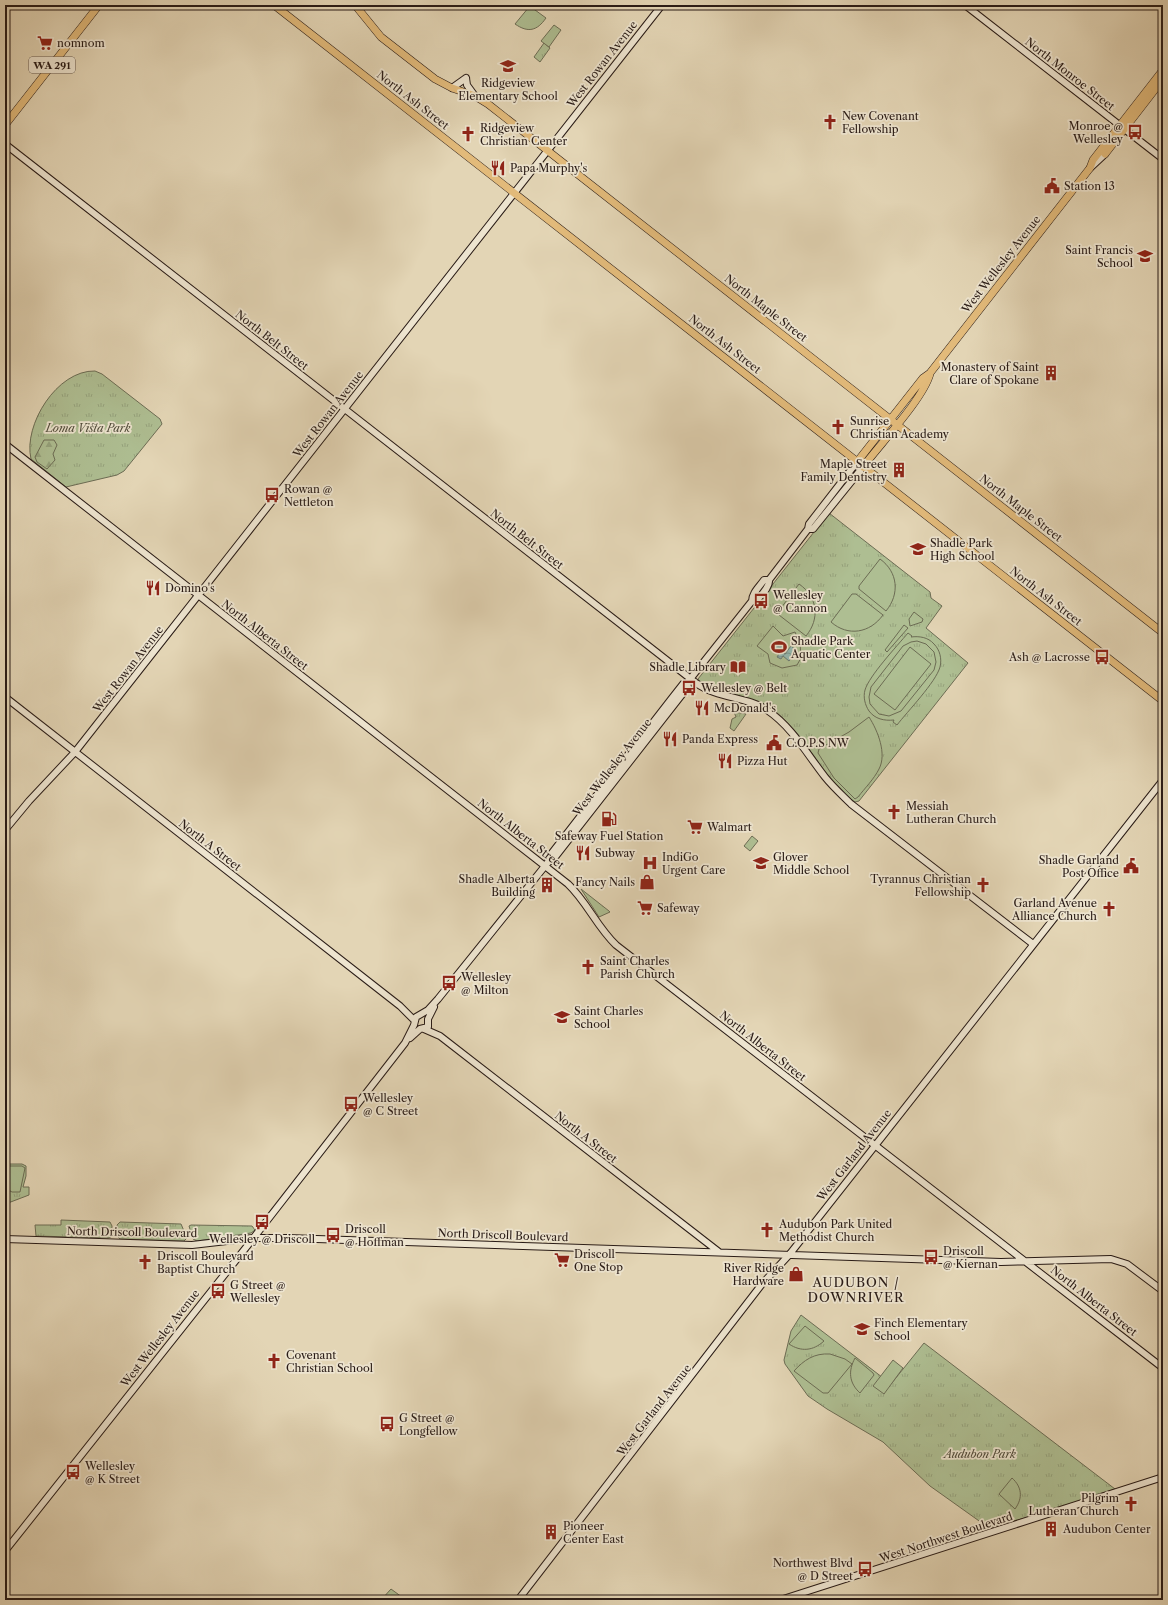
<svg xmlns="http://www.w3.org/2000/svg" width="1168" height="1605" font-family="'Libre Caslon Text',serif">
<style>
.grass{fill:url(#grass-tufts);stroke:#6c6c54}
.forest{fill:url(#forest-firs);stroke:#6c6c54}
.pitch{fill:#aebe92;stroke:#6c6c54;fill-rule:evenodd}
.water{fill:url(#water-waves);stroke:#6a7972}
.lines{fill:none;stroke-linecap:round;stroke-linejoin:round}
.secondary-casing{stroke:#291b16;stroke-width:8}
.primary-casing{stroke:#291b16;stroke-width:8}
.secondary{stroke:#ede4cf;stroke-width:6}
.primary{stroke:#e2ba7a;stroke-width:7}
.labels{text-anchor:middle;stroke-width:3.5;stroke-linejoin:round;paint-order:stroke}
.shield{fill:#ede4cf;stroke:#64574e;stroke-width:1}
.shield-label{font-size:10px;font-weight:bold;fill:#291b16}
.poi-label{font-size:11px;fill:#291b16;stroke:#ede4cf;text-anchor:start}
.street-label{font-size:11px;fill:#291b16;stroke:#ede4cf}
.park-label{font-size:11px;font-style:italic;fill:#514c3b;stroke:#ede4cf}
.quarter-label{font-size:13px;letter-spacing:1px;fill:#291b16;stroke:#ede4cf}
</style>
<defs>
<pattern id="grass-tufts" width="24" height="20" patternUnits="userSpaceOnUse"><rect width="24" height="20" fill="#aebe92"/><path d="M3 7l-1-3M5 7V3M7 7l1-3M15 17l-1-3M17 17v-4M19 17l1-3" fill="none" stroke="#96a37d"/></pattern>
<pattern id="forest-firs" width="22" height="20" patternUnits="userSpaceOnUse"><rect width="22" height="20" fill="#aebe92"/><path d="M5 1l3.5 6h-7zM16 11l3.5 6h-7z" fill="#96a37d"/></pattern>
<pattern id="water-waves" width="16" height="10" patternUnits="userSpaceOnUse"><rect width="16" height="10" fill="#95b8b0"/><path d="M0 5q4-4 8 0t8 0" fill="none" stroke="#7a958e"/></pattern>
</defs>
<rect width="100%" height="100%" fill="#e3d5b5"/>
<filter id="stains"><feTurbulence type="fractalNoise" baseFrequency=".005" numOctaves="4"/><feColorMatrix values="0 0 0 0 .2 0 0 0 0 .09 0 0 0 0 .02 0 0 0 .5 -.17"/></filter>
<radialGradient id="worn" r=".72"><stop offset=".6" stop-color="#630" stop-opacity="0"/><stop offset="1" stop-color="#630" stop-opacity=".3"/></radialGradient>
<path class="grass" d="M 544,43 L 550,48 L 540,62 L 534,57 Z
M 95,371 L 102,374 L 160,419 L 162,424 L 124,471 L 117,475 L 66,487 L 31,459 C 23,425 57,370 95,371 Z
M 829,513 L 930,592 L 931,598 L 942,606 L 926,628 L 968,663 L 859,801 L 855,802 C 848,798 842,791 837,786 C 814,761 799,728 771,708 C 755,696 705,694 698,679 Z
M 734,712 L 746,714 L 734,731 L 730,728 L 732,719 L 736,717 Z
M 581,889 L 609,911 L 610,912 L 599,917 Z
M 5,1164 L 22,1164 L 26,1166 L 26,1176 L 23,1187 L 29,1187 L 29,1195 L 8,1203 L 5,1200 Z
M 61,1220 L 110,1222 L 112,1226 L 111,1237 L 108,1238 L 36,1236 L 35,1225 L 61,1225 Z
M 120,1222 L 181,1224 L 187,1238 L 184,1241 L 120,1239 L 117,1236 L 117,1225 Z
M 191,1225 L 252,1226 L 255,1230 L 251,1233 L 197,1241 L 193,1239 L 189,1226 Z
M 801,1315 L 891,1384 L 924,1343 L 1115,1489 L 1057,1509 L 989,1528 L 930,1486 L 883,1442 L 827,1409 L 808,1396 L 785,1364 L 784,1360 L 791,1331 Z
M 391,1589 L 406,1600 L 381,1600 Z"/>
<path class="forest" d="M 44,440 L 54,440 L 57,445 L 53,454 L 55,460 L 47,469 L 37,462 L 35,457 Z"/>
<path class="pitch" d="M 529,7 L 531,7 L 546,18 C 537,31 528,33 515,24 Z
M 554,25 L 561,30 L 549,47 L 541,41 Z
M 880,559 C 898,572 900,594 886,611 L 859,589 L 859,586 Z
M 799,584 C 818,597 820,619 806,636 L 779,615 L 778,612 Z
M 852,594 L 856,594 L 883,615 C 870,633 848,637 831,622 Z
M 914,612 L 923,619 L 922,622 L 910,626 L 909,619 Z
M 904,625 L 908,628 L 887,652 L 885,650 Z
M 773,626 L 783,636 L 795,632 L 800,643 L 801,658 L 797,665 L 782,668 L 770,663 L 768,654 L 757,646 Z
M 908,633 L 912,636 L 911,637 C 919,636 928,637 934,644 C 940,650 942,659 940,667 C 936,682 907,712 897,725 L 893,722 L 894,720 C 884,721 875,719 869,711 C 865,705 863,697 865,690 C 869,676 897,646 908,633 ZM 917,641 L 926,644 L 934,652 L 936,662 L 934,670 L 901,711 L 889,716 L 879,714 L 870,704 L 869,697 L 871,687 L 903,646 L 911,642 Z
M 910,647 L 931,664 L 895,710 L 874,694 Z
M 869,717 C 878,731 887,754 879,769 C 874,779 865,788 858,797 L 855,799 L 834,778 L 818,753 L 819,749 L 849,732 Z
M 752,836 L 758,841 L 750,851 L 744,846 Z
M 5,1166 L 22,1166 L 25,1168 L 20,1192 L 12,1192 L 5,1188 Z
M 805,1326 L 824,1341 C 813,1351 801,1352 789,1344 Z
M 830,1354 L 845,1359 L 852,1364 L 828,1393 L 823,1393 L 794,1371 C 804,1360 814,1353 830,1354 Z
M 855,1358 L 873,1373 L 874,1375 L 860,1393 C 849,1383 848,1371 855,1358 Z
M 893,1360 L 903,1368 L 884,1394 L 873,1386 Z
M 1012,1478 C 1022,1487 1023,1498 1015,1509 L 999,1494 Z"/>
<path class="water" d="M 783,641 L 785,643 L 784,652 L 785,654 L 791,646 L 797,651 L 789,661 L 783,656 L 781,659 L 777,657 L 781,651 L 776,651 L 774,647 L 776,643 Z"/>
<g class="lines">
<defs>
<path id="secondary" d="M 965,5 L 1163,159
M 466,78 L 467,85 L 475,96
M 452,88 L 466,78
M 5,144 L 696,683 C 718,699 746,696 767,710 C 792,727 807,754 825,777 C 833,787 842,795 851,804 L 1033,944
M 1090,168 L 1105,154
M 5,444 L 568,884 C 587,902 597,927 616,945 L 1163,1368
M 808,529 L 813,529 L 863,467
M 752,601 L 756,601 C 761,595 770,587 769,580 L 808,529 L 809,524 L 857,462
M 5,697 L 400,1006 L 414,1020
M 5,830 L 29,801 L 75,752 L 662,5
M 549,861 L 552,861 L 677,701 L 688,687 L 687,683
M 424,1029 L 440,1036 L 719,1252
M 410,1038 L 420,1029 L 428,1027 L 428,1019 L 434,1007
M 5,1239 L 192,1245 L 253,1238 L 287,1238 L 1001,1262 L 1111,1259 L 1127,1264 L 1163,1291
M 5,1551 L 248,1245 L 405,1043 L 414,1025 L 416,1017 L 428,1010 L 438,999 L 549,861 L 548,858 L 672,698 L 683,684 L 687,683 L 752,601 C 752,593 759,587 764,580 L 769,580
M 518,1600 L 762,1284 L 789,1255 L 1163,780
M 780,1600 L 1163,1477"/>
<path id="primary" d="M 274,5 L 1163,701
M 355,5 L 381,37 L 435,79 L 452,88 L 475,96 L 488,104 L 1163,633
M 5,125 L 99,5
M 1105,154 L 1163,79
M 857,462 L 923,378 L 930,373 L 1090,168 L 1093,160 L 1163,70
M 863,467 C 881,443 923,399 930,374"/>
</defs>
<use href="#secondary" class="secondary-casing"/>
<use href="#primary" class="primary-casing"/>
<use href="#secondary" class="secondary"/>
<use href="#primary" class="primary"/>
</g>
<defs>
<symbol id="supermarket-bare" viewBox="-9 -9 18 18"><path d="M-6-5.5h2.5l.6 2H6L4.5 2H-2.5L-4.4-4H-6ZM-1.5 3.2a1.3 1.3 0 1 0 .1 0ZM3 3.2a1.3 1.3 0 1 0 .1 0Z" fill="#8f2418" stroke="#ede4cf" stroke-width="2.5" paint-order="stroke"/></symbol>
<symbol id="school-bare" viewBox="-9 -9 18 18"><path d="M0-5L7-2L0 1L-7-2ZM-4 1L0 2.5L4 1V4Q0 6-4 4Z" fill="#8f2418" stroke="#ede4cf" stroke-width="2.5" paint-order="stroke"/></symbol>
<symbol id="church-bare" viewBox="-9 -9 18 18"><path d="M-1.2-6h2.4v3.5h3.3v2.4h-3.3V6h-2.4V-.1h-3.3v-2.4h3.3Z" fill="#8f2418" stroke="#ede4cf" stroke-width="2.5" paint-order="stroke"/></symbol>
<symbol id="bus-bare" viewBox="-9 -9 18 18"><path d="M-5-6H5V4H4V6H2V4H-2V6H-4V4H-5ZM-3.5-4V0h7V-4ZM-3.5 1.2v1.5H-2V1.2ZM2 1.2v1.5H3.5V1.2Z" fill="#8f2418" stroke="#ede4cf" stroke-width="2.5" paint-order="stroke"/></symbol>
<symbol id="restaurant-bare" viewBox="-9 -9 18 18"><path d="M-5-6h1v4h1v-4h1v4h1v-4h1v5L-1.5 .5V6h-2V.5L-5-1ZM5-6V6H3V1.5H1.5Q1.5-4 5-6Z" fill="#8f2418" stroke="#ede4cf" stroke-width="2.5" paint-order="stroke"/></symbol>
<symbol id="civic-bare" viewBox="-9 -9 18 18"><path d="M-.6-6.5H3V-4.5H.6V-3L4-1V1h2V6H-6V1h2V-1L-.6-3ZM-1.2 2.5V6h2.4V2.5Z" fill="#8f2418" stroke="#ede4cf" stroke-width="2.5" paint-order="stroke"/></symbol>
<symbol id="building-bare" viewBox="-9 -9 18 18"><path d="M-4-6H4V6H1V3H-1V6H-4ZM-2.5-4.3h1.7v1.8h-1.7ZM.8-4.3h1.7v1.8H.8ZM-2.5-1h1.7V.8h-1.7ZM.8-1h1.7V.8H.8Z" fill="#8f2418" stroke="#ede4cf" stroke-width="2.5" paint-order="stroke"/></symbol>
<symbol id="stadium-bare" viewBox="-9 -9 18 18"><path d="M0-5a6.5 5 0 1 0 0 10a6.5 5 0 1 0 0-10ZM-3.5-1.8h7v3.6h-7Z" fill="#8f2418" stroke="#ede4cf" stroke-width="2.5" paint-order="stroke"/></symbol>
<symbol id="library-bare" viewBox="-9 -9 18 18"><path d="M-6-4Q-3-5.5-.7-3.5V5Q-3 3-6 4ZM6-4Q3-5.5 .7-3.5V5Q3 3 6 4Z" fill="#8f2418" stroke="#ede4cf" stroke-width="2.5" paint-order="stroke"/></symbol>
<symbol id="fuel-bare" viewBox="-9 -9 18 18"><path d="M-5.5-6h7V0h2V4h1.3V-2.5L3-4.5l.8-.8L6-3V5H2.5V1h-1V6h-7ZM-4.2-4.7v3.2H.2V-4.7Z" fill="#8f2418" stroke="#ede4cf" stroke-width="2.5" paint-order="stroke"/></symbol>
<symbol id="hospital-bare" viewBox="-9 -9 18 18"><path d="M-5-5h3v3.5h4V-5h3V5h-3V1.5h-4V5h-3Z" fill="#8f2418" stroke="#ede4cf" stroke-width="2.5" paint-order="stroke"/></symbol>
<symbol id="shop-bare" viewBox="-9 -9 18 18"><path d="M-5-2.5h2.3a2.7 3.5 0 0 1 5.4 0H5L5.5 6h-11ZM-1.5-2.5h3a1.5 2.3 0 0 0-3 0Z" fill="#8f2418" stroke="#ede4cf" stroke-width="2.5" paint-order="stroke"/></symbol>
</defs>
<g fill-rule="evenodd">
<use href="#supermarket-bare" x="34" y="32" width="22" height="22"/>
<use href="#school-bare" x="497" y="55" width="22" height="22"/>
<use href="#church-bare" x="819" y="111" width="22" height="22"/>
<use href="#bus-bare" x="1124" y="121" width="22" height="22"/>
<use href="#church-bare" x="457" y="123" width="22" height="22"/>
<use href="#restaurant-bare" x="487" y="157" width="22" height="22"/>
<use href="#civic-bare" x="1041" y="175" width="22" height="22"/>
<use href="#school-bare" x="1134" y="245" width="22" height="22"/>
<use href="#building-bare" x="1040" y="362" width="22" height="22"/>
<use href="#church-bare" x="827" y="416" width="22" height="22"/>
<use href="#building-bare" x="888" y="459" width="22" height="22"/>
<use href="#bus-bare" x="261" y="484" width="22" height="22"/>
<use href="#school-bare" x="907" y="538" width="22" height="22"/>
<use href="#restaurant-bare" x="142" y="577" width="22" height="22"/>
<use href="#bus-bare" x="750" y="590" width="22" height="22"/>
<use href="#stadium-bare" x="768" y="636" width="22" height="22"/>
<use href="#bus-bare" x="1091" y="646" width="22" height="22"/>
<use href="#library-bare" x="727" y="656" width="22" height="22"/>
<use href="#bus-bare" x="678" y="677" width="22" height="22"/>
<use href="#restaurant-bare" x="691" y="697" width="22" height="22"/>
<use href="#restaurant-bare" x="659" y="728" width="22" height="22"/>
<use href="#civic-bare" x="763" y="732" width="22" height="22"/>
<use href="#restaurant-bare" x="714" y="750" width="22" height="22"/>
<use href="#church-bare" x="883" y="801" width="22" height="22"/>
<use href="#fuel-bare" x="598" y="808" width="22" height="22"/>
<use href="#supermarket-bare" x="684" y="816" width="22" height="22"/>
<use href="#restaurant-bare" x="572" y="842" width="22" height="22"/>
<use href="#hospital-bare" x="639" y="852" width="22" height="22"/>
<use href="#school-bare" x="750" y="852" width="22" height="22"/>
<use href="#civic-bare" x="1120" y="855" width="22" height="22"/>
<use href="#shop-bare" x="636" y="871" width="22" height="22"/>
<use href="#building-bare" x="536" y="874" width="22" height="22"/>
<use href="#church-bare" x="972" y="874" width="22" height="22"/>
<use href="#supermarket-bare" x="634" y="897" width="22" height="22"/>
<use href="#church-bare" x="1098" y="898" width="22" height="22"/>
<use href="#church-bare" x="577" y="956" width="22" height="22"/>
<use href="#bus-bare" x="438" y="972" width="22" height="22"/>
<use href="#school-bare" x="551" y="1006" width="22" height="22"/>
<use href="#bus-bare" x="340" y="1093" width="22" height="22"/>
<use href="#bus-bare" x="251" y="1211" width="22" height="22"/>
<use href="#church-bare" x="756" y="1219" width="22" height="22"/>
<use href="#bus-bare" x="322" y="1224" width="22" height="22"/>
<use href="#bus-bare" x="920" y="1246" width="22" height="22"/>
<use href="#supermarket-bare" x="551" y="1249" width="22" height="22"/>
<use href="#church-bare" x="134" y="1251" width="22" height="22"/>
<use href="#shop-bare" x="785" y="1263" width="22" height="22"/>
<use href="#bus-bare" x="207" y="1280" width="22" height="22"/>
<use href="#school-bare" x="851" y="1318" width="22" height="22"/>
<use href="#church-bare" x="263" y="1350" width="22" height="22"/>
<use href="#bus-bare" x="376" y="1413" width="22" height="22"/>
<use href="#bus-bare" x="62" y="1461" width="22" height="22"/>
<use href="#church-bare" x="1120" y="1493" width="22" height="22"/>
<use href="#building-bare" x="1040" y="1518" width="22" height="22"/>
<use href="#building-bare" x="540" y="1521" width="22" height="22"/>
<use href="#bus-bare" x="854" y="1558" width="22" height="22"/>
</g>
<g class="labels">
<rect class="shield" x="29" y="57" width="46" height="16" rx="3"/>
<g class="shield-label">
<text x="52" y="69">WA 291</text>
</g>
<g class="poi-label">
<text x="57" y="47">nomnom</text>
<text x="508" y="87" text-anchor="middle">Ridgeview<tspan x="508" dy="13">Elementary School</tspan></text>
<text x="842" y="120">New Covenant<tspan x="842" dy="13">Fellowship</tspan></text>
<text x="1123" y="130" text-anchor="end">Monroe @<tspan x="1123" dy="13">Wellesley</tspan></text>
<text x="480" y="132">Ridgeview<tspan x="480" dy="13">Christian Center</tspan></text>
<text x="510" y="172">Papa Murphy's</text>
<text x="1064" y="190">Station 13</text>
<text x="1133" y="254" text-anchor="end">Saint Francis<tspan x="1133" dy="13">School</tspan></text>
<text x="1039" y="371" text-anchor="end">Monastery of Saint<tspan x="1039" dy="13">Clare of Spokane</tspan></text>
<text x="850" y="425">Sunrise<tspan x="850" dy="13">Christian Academy</tspan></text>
<text x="887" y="468" text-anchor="end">Maple Street<tspan x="887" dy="13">Family Dentistry</tspan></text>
<text x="284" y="493">Rowan @<tspan x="284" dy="13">Nettleton</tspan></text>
<text x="930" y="547">Shadle Park<tspan x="930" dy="13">High School</tspan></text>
<text x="165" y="592">Domino's</text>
<text x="773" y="599">Wellesley<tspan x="773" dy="13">@ Cannon</tspan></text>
<text x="791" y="645">Shadle Park<tspan x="791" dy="13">Aquatic Center</tspan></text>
<text x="1090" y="661" text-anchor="end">Ash @ Lacrosse</text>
<text x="726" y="671" text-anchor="end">Shadle Library</text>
<text x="701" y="692">Wellesley @ Belt</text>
<text x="714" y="712">McDonald's</text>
<text x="682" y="743">Panda Express</text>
<text x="786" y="747">C.O.P.S NW</text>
<text x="737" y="765">Pizza Hut</text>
<text x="906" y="810">Messiah<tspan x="906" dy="13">Lutheran Church</tspan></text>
<text x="707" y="831">Walmart</text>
<text x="609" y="840" text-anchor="middle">Safeway Fuel Station</text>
<text x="595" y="857">Subway</text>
<text x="662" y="861">IndiGo<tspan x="662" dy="13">Urgent Care</tspan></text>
<text x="773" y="861">Glover<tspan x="773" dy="13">Middle School</tspan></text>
<text x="1119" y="864" text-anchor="end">Shadle Garland<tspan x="1119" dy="13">Post Office</tspan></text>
<text x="535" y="883" text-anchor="end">Shadle Alberta<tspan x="535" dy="13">Building</tspan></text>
<text x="971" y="883" text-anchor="end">Tyrannus Christian<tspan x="971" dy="13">Fellowship</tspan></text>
<text x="635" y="886" text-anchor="end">Fancy Nails</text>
<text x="1097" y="907" text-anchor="end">Garland Avenue<tspan x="1097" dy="13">Alliance Church</tspan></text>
<text x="657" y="912">Safeway</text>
<text x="600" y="965">Saint Charles<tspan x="600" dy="13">Parish Church</tspan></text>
<text x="461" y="981">Wellesley<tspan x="461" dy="13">@ Milton</tspan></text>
<text x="574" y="1015">Saint Charles<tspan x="574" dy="13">School</tspan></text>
<text x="363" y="1102">Wellesley<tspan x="363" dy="13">@ C Street</tspan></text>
<text x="779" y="1228">Audubon Park United<tspan x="779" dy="13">Methodist Church</tspan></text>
<text x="345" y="1233">Driscoll<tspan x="345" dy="13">@ Hoffman</tspan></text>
<text x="262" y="1243" text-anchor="middle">Wellesley @ Driscoll</text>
<text x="943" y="1255">Driscoll<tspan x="943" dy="13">@ Kiernan</tspan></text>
<text x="574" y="1258">Driscoll<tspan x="574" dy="13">One Stop</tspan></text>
<text x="157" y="1260">Driscoll Boulevard<tspan x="157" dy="13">Baptist Church</tspan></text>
<text x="784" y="1272" text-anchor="end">River Ridge<tspan x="784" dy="13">Hardware</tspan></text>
<text x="230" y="1289">G Street @<tspan x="230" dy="13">Wellesley</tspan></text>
<text x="874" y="1327">Finch Elementary<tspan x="874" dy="13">School</tspan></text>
<text x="286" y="1359">Covenant<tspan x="286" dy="13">Christian School</tspan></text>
<text x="399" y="1422">G Street @<tspan x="399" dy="13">Longfellow</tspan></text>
<text x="85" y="1470">Wellesley<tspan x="85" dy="13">@ K Street</tspan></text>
<text x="1119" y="1502" text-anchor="end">Pilgrim<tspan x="1119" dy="13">Lutheran Church</tspan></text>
<text x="563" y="1530">Pioneer<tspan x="563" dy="13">Center East</tspan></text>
<text x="1063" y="1533">Audubon Center</text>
<text x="853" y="1567" text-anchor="end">Northwest Blvd<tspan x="853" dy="13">@ D Street</tspan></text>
</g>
<g class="street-label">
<text transform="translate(602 64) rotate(-52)" y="4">West Rowan Avenue</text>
<text transform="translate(1070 74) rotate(38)" y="4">North Monroe Street</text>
<text transform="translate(413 100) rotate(38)" y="4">North Ash Street</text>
<text transform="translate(1001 264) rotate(-52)" y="4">West Wellesley Avenue</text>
<text transform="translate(766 308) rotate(38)" y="4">North Maple Street</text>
<text transform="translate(272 340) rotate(38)" y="4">North Belt Street</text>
<text transform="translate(725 344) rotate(38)" y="4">North Ash Street</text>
<text transform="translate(328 414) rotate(-52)" y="4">West Rowan Avenue</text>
<text transform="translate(1021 508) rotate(38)" y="4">North Maple Street</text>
<text transform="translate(527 539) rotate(38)" y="4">North Belt Street</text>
<text transform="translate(1046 596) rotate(38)" y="4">North Ash Street</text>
<text transform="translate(265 635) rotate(38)" y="4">North Alberta Street</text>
<text transform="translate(128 669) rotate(-52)" y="4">West Rowan Avenue</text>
<text transform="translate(612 767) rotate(-52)" y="4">West Wellesley Avenue</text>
<text transform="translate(521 834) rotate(38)" y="4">North Alberta Street</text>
<text transform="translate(210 845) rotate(38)" y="4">North A Street</text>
<text transform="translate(763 1046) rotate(38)" y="4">North Alberta Street</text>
<text transform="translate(586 1137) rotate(38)" y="4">North A Street</text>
<text transform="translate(854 1155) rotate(-52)" y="4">West Garland Avenue</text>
<text transform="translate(132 1232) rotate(1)" y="4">North Driscoll Boulevard</text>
<text transform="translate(503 1235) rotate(2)" y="4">North Driscoll Boulevard</text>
<text transform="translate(1094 1301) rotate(38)" y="4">North Alberta Street</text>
<text transform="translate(160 1338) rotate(-52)" y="4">West Wellesley Avenue</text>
<text transform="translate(654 1410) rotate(-52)" y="4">West Garland Avenue</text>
<text transform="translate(946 1537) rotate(-18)" y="4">West Northwest Boulevard</text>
</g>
<g class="park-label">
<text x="88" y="432">Loma Vista Park</text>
<text x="980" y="1458">Audubon Park</text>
</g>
<g class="quarter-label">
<text x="856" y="1287">AUDUBON /<tspan x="856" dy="15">DOWNRIVER</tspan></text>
</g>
</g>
<rect width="1168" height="1605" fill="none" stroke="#e3d5b5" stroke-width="20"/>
<rect x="6" y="6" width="1156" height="1593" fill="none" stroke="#291b16" stroke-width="2"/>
<rect x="10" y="10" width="1148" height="1585" fill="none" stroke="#291b16"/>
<rect width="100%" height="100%" filter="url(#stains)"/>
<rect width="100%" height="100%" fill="url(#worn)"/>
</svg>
